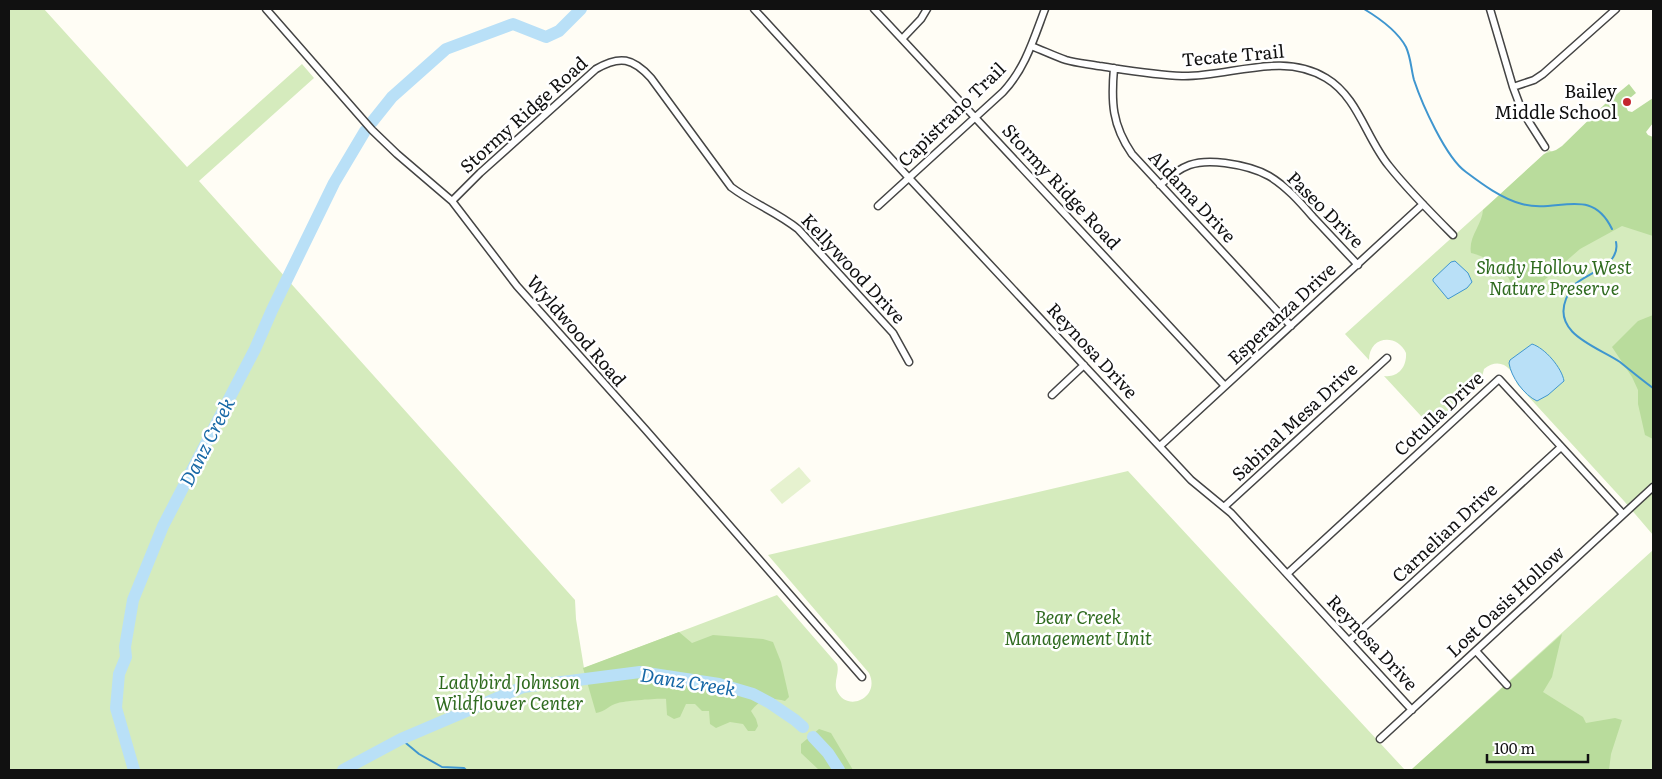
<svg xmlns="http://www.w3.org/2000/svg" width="1662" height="779" font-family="Literata,serif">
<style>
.green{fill:#d5ebbd}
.forest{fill:#b9dc9c}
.pitch{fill:#e6f2cf}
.water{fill:#b9e0f7;stroke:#3f96cf}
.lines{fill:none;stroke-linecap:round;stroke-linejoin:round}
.stream{stroke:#3f96cf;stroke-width:2}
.river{stroke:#b9e0f7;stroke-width:12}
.minor-casing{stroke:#444;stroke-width:9}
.minor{stroke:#fff;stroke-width:6}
.poi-dot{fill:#c4262e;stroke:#fff;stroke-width:2}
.labels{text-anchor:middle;stroke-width:5;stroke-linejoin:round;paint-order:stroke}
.street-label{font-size:18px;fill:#111;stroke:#fff}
.poi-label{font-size:18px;fill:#111;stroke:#fff;text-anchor:end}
.park-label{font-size:18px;font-style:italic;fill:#2f6b1f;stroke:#fff}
.water-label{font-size:19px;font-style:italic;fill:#1768a6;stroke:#fff}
</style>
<rect width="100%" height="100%" fill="#fffdf5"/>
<path class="green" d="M 9,9 L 44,9 L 187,167 L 302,64 L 314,78 L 199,181 L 575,600 L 576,619 L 584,668 L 777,595 L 837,664 C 840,674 833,681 837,691 C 847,713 881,698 869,673 L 768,555 L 1128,471 L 1405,770 L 9,770 Z
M 1549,150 L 1582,168 L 1653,182 L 1653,535 L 1624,501 L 1517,384 C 1513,368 1500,356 1484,369 L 1480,385 L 1433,429 L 1384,376 C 1398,378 1407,367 1406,353 C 1397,333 1369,336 1369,360 L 1345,334 Z
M 1653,550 L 1653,770 L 1411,770 Z"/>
<path class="forest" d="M 1629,84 L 1636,93 L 1624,103 L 1628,111 L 1632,112 L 1653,98 L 1653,123 L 1646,132 L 1648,135 L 1653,137 L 1653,160 L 1652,163 L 1653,167 L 1653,236 L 1622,226 L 1580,249 L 1525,297 L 1519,295 L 1509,295 C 1510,292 1511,289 1511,286 C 1510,269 1485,256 1471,253 C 1468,237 1482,225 1483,210 L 1544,154 L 1556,150 L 1562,146 L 1605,104 Z
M 1653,315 L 1653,439 L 1645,435 L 1638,404 L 1638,390 L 1632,377 L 1612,347 L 1638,321 Z
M 679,632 L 692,643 L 713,635 L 763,639 L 773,642 L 781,662 L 789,697 L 785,701 C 770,697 762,697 751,711 L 756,719 L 758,726 L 755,731 L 748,731 L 743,724 L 730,722 L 716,728 L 710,724 L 709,711 L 702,711 L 695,704 L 686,704 L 680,717 L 674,719 L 667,715 L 666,699 C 660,698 625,701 618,703 C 609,705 605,712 596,713 L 583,668 Z
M 1562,634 L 1552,677 L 1543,692 L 1583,717 L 1586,723 L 1615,718 L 1622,720 L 1611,754 L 1609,770 L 1411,770 Z
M 819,729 L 831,733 L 853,770 L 819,770 L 801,753 L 801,744 Z"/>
<path class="pitch" d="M 799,467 L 811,481 L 782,504 L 770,490 Z"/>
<path class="water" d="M 1455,261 L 1468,273 L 1472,282 L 1467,288 L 1448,299 L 1433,281 L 1433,279 L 1451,262 Z
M 1532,344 C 1545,348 1562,368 1564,381 L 1548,395 L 1537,401 C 1524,395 1511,377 1509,363 L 1510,360 Z"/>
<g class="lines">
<path class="stream" d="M 1364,9 C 1379,18 1398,32 1406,47 C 1411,58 1411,69 1414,80 C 1422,104 1446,158 1466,172 C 1482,184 1502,199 1522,204 C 1557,214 1591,185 1612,229
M 1616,242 C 1621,266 1586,273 1573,286 C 1570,290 1568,295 1566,299 C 1552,334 1598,347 1620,362 C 1631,371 1642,380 1653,388
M 401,739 L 419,754 L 442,767 L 464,768 L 466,770"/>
<path class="river" d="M 372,122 L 392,97 L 446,49 L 513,24 L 546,37 L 559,31 L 581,9
M 813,737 L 828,753 L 839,770
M 134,770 L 116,708 L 119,674 L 126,657 L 125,647 L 133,600 L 163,526 L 255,349 L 272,310 L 334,183 L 365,131
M 343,770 L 401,739 L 523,687 L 640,672 L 719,684 L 753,694 L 770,703 L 795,720 L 803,727"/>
<defs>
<path id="minor" d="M 266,9 L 372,130 L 397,154 L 452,201 L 517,286 L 645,429 L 862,677
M 754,9 L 909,178 L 1191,480 L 1231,513 L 1412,710
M 874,9 L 1225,386
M 1490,9 L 1513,87 L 1522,111 L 1545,147
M 902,39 L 921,19 L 927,9
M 1031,46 C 1042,50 1054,56 1066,60 C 1076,63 1088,64 1099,66 C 1126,70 1155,75 1182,76 C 1230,77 1282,51 1326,78 C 1358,97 1366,138 1389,166 C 1408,190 1431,213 1453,235
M 1114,68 C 1111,102 1112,125 1132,154 L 1291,326
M 1513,87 L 1534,80 L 1543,74 L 1616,9
M 1160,185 C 1182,165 1195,159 1225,163 C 1240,165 1255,168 1269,176 C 1286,186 1300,202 1313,217 C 1328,233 1343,249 1358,265
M 452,201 L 480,173 L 596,69 C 620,55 633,58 651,78 L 731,187 C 752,203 777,212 798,229 L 893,333 L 909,362
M 878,206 L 1003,92 C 1025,69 1034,38 1045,9
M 1052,395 L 1084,365
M 1160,446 L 1423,204
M 1224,507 L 1387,358
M 1287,574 L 1499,379 L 1623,514
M 1349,641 L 1561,447
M 1476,651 L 1507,685
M 1380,739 L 1653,487"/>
</defs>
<use href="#minor" class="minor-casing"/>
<use href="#minor" class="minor"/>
</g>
<circle class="poi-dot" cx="1627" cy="102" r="5"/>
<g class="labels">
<g class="street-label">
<text transform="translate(1233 56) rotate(-5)" y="6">Tecate Trail</text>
<text transform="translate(524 115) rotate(-42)" y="6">Stormy Ridge Road</text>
<text transform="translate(952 115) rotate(-44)" y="6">Capistrano Trail</text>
<text transform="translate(1061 187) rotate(47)" y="6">Stormy Ridge Road</text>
<text transform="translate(1192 197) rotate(47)" y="6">Aldama Drive</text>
<text transform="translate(1325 210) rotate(45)" y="6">Paseo Drive</text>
<text transform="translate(853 269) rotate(47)" y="6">Kellywood Drive</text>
<text transform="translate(1282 314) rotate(-43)" y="6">Esperanza Drive</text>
<text transform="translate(576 331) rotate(49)" y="6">Wyldwood Road</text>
<text transform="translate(1092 351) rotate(47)" y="6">Reynosa Drive</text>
<text transform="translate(1439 414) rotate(-43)" y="6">Cotulla Drive</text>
<text transform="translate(1295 422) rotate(-43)" y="6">Sabinal Mesa Drive</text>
<text transform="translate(1445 533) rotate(-43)" y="6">Carnelian Drive</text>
<text transform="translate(1506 602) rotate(-43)" y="6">Lost Oasis Hollow</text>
<text transform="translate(1372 643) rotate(47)" y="6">Reynosa Drive</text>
</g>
<g class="poi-label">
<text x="1617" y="98">Bailey<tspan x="1617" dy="21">Middle School</tspan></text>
</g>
<g class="park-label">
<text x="1554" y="274">Shady Hollow West<tspan x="1554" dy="21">Nature Preserve</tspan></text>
<text x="1078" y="624">Bear Creek<tspan x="1078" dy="21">Management Unit</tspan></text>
<text x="509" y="689">Ladybird Johnson<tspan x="509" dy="21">Wildflower Center</tspan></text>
</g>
<g class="water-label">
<text transform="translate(207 442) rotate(-63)" y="7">Danz Creek</text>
<text transform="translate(688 682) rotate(9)" y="7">Danz Creek</text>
</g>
</g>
<rect width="1662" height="779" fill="none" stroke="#111111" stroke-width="20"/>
<path d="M1487 754v8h101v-8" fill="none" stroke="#111111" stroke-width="2.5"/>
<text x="1494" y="754" font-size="15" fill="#111111" stroke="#ffffff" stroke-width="4" paint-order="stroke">100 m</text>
</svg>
